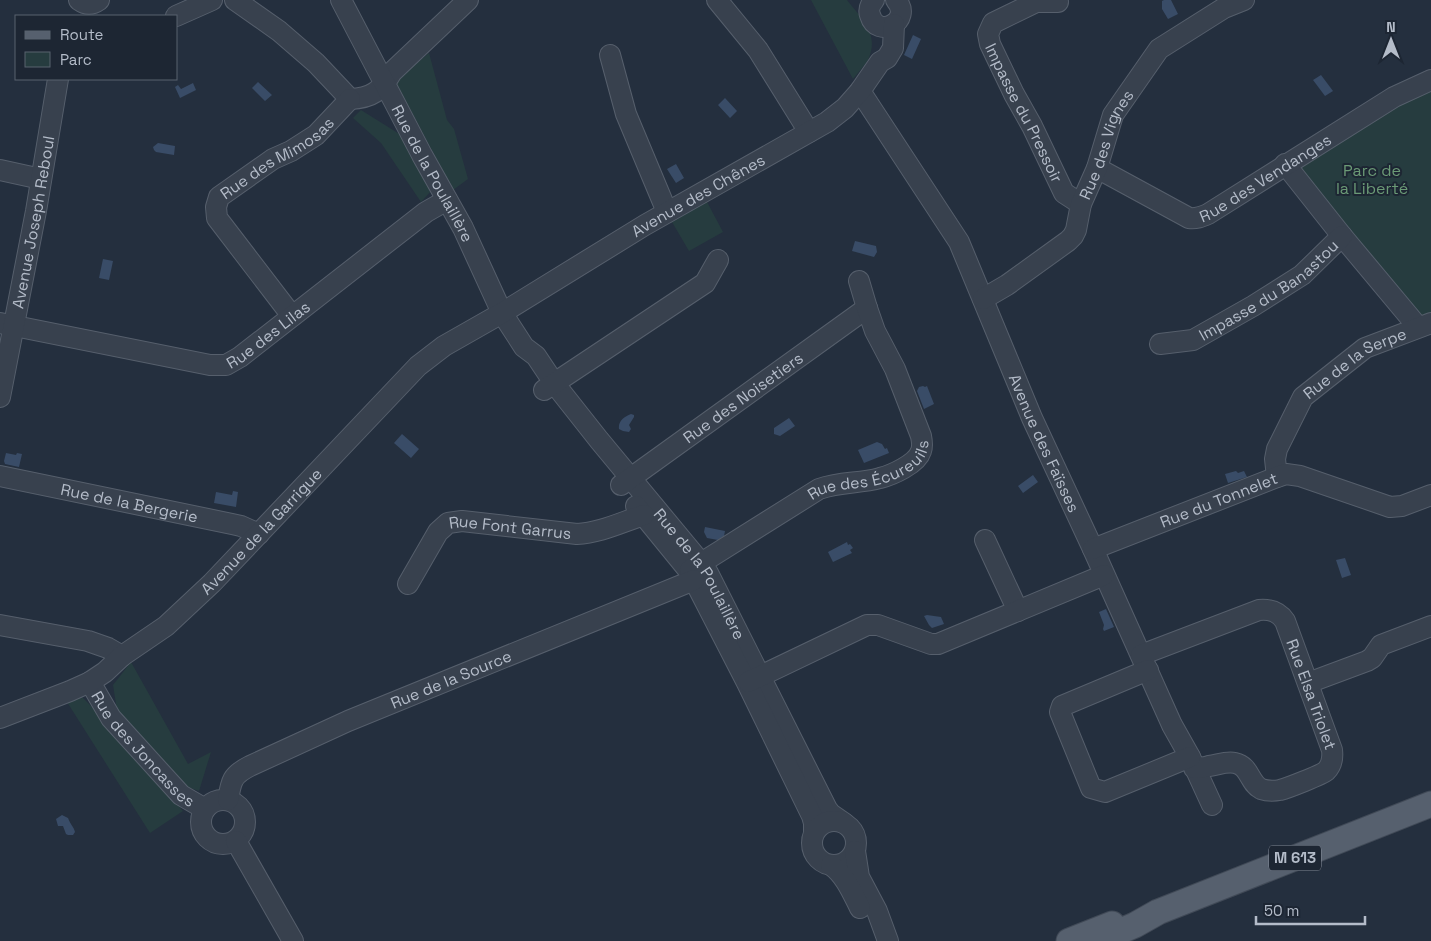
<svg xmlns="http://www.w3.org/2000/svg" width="1431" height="941" font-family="'Space Grotesk',sans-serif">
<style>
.green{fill:#263c3f}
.water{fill:#394c67}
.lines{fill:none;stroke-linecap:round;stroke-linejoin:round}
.minor-casing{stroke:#565f6c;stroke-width:22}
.major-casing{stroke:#414a57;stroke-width:27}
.minor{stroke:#38414e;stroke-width:20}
.major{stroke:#56606e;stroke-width:25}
.labels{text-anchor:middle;stroke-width:4;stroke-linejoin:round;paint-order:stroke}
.shield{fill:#1d2633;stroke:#878f9c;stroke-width:1}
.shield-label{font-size:15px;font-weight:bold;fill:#b4bcc9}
.street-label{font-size:16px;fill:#b4bcc9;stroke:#1d2633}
.park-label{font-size:16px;fill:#6b9a76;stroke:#1d2633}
</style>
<rect width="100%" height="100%" fill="#242f3e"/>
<path class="green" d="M 811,0 L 847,0 C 862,19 880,34 868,60 C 864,66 858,73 853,79 Z
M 429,53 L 447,120 L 454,129 L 468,179 L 453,190 L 395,81 Z
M 1431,80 L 1431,323 L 1418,327 L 1285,164 Z
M 361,110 L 401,135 L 432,190 L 421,202 L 381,143 L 353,118 Z
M 707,202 L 723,232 L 689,251 L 672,222 Z
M 131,662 L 188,764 L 211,752 L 199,791 L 187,787 L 117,710 L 113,685 Z
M 80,695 L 97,712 L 183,811 L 150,833 L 67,702 Z"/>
<path class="water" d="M 1164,0 L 1171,0 L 1178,14 L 1168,19 L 1162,9 L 1162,1 Z
M 913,35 L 921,39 L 912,59 L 904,55 Z
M 1321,75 L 1333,91 L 1325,96 L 1313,80 Z
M 258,82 L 272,95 L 265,101 L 252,88 Z
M 193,83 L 196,90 L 180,98 L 175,87 L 178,85 L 181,89 Z
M 725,98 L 737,111 L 730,118 L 718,105 Z
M 158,143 L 175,146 L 174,155 L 156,152 L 154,150 L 153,147 Z
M 676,164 L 684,178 L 676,183 L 667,169 Z
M 855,241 L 876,246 L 877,252 L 874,257 L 852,251 Z
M 103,259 L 113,261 L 109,280 L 99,278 Z
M 923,386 L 925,387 L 927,386 L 934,404 L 924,409 L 917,391 L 919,387 Z
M 631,414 L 634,415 L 634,417 L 629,425 L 631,429 L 629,432 L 623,431 L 619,429 C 618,421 624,417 631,414 Z
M 789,418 L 795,426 L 780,436 L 774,434 L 774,428 Z
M 402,434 L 419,449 L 411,458 L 394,443 Z
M 877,442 L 882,444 L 885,449 L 887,448 L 889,453 L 864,463 L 858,450 Z
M 6,453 L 16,455 L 17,453 L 22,454 L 19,467 L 5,464 L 4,461 Z
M 1236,471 L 1238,473 L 1244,471 L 1247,477 L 1228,483 L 1225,474 Z
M 1033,475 L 1038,482 L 1023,493 L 1018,486 Z
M 233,491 L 238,492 L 236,507 L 214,503 L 216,492 L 232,495 Z
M 705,527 L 725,531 L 724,536 L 718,540 L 707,538 L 704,532 Z
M 847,542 L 848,545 L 850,544 L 853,548 L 850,550 L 852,553 L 833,562 L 828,552 Z
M 1345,558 L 1351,575 L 1342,578 L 1336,560 Z
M 1106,609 L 1114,627 L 1104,631 L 1103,629 L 1104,625 L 1099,612 Z
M 927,615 L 941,617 L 944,624 L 932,628 L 929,625 L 924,616 Z
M 62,815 L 68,818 C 70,824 74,827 75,832 L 73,835 L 68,835 L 66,834 L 63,826 L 58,826 L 56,819 Z"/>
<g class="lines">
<defs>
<g id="minor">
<path d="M 79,0 C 86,5 92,5 99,0"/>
<path d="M 235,0 L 279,31 L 316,63 L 350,99 C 372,98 381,91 392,72 L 468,0"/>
<path id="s1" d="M 341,0 L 422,155 L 463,228 L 502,313 L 524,347 L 536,356 L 554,383 L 599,440 L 701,563 L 708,573 L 827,809 L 831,814 L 844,823"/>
<path d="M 717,0 L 758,50 L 809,132"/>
<path d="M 874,0 C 870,5 868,9 870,15 C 877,40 914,21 896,0"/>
<path id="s2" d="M 1058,2 L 1036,2 L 993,23 L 988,34 L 990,44 L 1014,94 L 1032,126 L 1064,193 L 1081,204"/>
<path d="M 176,16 L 212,0"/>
<path d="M 610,55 L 626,114 L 667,212"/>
<path id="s3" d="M 860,91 L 959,242 L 1032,418 L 1093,549 L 1172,725 L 1190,757 L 1212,805"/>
<path d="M 1285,164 L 1342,236 L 1418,327"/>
<path id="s4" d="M 1097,168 L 1189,218 C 1196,219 1201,217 1208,214 L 1394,97 L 1431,80"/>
<path d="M 0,170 L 41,179"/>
<path id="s5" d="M 983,299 L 1007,285 L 1068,241 L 1073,236 L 1076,230 L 1081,204 L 1097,168 L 1113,115 L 1159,49 L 1224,8 L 1244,0"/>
<path id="s6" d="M 292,316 L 217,218 L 216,207 L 219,197 L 273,159 L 291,151 L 316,135 L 350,99"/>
<path id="s7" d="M 0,323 L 210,365 L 226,365 L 240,357 L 426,212 L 447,200"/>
<path id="s8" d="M 1160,344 L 1193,340 L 1253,306 L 1302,275 L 1342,236"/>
<path d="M 544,390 L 705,283 L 718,260"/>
<path id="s9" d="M 0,397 L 36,211 L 58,79"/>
<path id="s10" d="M 0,476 L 232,524 L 241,526 L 259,534"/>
<path id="s11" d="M 1277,477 L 1275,459 L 1277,449 L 1303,397 L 1365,348 L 1431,323"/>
<path id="s12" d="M 621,485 L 867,308"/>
<path d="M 636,506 L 689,571 L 694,580 L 747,683 L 812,816 L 814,823 L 814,832"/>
<path d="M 985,540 L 1018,611"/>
<path id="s13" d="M 1093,549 L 1277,477 L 1286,474 L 1300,476 L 1390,507 L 1402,506 L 1431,495"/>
<path id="s14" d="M 690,570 L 819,489 C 841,481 859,484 880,478 C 892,475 917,464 921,451 C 923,446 922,441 921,436 L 895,369 L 875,331 L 867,308 L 859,281"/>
<path id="s15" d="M 408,584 L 438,532 L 448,523 L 462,521 L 577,534 C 600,533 622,522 644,515"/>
<path d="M 0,625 L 88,641 L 108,648 L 122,656"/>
<path id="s16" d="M 1141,655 L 1259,610 C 1270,609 1278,611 1285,621 L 1332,750 C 1333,758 1332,765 1326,771 C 1321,775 1288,788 1280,790 C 1274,791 1267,791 1261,789 C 1249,783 1250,766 1235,763 C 1226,761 1218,765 1209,766 C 1204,768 1199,767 1194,768"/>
<path d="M 1148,670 L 1062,706 L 1060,712 L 1091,788 L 1105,792 L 1190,757"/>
<path id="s17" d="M 90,682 L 111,718 L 181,795 L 205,809"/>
<path d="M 748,682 L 867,625 L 878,625 L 931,644 L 938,644 L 1104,575"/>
<path d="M 1308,683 L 1367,661 L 1372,658 L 1381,645 L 1431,626"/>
<path id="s18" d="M 0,718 L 70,691 L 90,682 L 105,672 L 122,656 L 166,626 L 212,583 L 418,366 L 444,346 L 502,313 L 645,225 L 827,122 L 845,108 L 860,91 L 880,62 L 887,58 L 893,48 L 894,24"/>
<circle cx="223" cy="822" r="22"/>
<path id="s19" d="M 228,800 C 231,781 232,775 250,766 L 348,721 L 694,580"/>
<circle cx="834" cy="843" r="22"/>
<path d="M 236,841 L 293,941"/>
<path d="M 855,851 L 859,877 L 877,911 L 888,941"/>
<path d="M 831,865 C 845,875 852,892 860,908"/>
</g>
<path id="major" d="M 1069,941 L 1112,924
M 1098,941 L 1135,925 L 1158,912 L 1431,804"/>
</defs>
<use href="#minor" class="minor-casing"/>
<use href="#major" class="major-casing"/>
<use href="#minor" class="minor"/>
<use href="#major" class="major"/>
</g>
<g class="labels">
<rect class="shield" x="1269" y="845.5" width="52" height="25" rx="4"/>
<g class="shield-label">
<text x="1295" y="863">M 613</text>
</g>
<g class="street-label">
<text dy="6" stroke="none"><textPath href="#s2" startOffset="169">Impasse du Pressoir</textPath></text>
<text dy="6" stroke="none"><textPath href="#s5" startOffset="208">Rue des Vignes</textPath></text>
<text dy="6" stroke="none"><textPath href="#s6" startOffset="215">Rue des Mimosas</textPath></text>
<text dy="6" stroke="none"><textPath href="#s1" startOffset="196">Rue de la Poulaillère</textPath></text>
<text dy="6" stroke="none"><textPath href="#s4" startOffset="192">Rue des Vendanges</textPath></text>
<text dy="6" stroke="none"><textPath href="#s18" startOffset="882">Avenue des Chênes</textPath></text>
<text dy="6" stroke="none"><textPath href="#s9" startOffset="178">Avenue Joseph Reboul</textPath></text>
<text dy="6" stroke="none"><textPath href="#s8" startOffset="124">Impasse du Banastou</textPath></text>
<text dy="6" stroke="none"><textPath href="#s7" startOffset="282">Rue des Lilas</textPath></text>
<text dy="6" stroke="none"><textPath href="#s11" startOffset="149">Rue de la Serpe</textPath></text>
<text dy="6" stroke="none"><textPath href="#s12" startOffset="150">Rue des Noisetiers</textPath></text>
<text dy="6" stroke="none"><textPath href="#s3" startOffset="399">Avenue des Faïsses</textPath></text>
<text dy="6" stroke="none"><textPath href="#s14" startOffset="208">Rue des Écureuils</textPath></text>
<text dy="6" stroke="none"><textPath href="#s13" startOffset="135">Rue du Tonnelet</textPath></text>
<text dy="6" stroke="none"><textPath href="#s10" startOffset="132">Rue de la Bergerie</textPath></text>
<text dy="6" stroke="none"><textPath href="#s18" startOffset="326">Avenue de la Garrigue</textPath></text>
<text dy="6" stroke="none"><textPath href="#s15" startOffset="136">Rue Font Garrus</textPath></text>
<text dy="6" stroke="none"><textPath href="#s1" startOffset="681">Rue de la Poulaillère</textPath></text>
<text dy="6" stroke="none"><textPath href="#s19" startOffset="262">Rue de la Source</textPath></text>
<text dy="6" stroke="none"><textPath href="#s16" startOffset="234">Rue Elsa Triolet</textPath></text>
<text dy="6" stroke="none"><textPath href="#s17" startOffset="86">Rue des Joncasses</textPath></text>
</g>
<g class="park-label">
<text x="1372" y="176">Parc de<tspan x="1372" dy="18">la Liberté</tspan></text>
</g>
</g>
<rect x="15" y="15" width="162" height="65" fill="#1d2633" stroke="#59626f"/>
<rect x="25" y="31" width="25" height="8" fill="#56606e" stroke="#59626f"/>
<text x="60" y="40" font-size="15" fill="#b4bcc9">Route</text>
<rect x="25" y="52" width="25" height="15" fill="#263c3f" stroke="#59626f"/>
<text x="60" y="65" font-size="15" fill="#b4bcc9">Parc</text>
<g transform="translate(1391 40)" stroke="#1d2633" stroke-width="4" paint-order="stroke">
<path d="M0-4L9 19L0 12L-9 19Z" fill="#b4bcc9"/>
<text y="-8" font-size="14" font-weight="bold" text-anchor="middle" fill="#b4bcc9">N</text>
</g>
<path d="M1256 916v8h109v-8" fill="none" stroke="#b4bcc9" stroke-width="2.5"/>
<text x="1264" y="916" font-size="15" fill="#b4bcc9" stroke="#1d2633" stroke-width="4" paint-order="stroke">50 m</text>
</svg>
